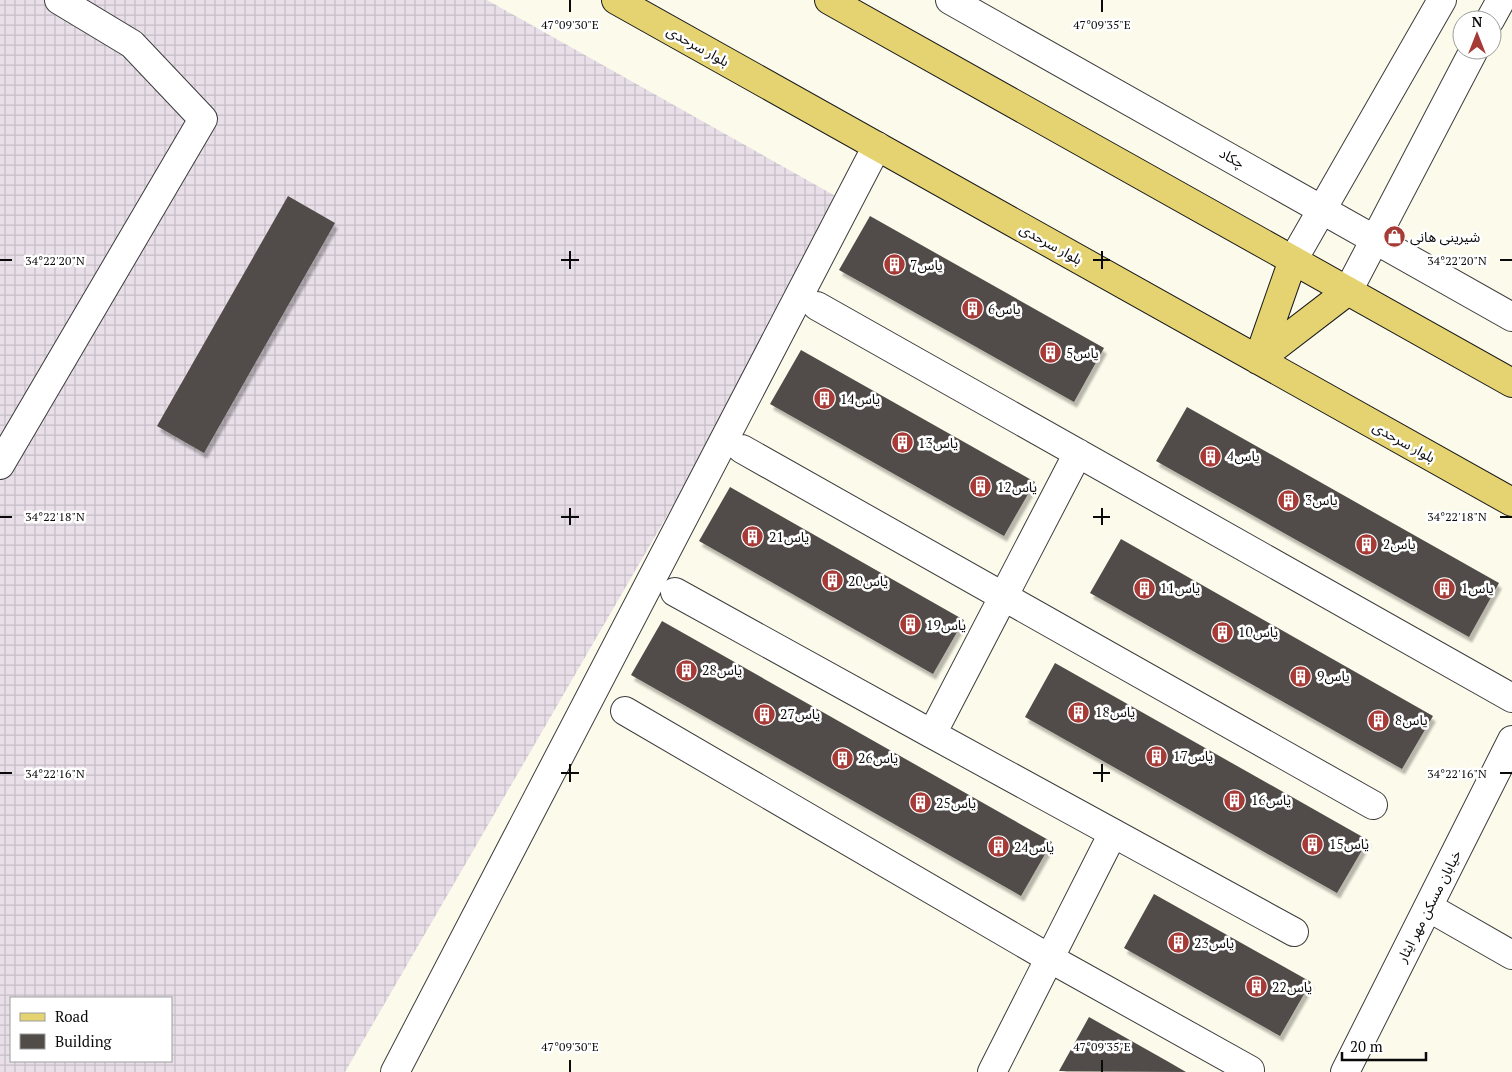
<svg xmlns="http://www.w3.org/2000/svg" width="1512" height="1072" font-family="'PT Serif','Noto Sans Arabic',serif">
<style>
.industrial{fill:url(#industrial-grid);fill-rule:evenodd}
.building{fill:#514c48;filter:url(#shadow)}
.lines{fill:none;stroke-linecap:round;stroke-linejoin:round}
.minor-casing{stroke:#3d3d3d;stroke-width:30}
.major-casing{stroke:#1b1b1b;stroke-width:30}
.minor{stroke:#fff;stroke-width:28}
.major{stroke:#e5d371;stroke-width:28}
.ticks{fill:none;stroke:#0a0a0a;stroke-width:2}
.labels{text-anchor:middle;stroke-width:5;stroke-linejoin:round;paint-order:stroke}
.street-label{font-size:14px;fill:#0a0a0a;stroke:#fff}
.poi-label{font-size:14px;fill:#0a0a0a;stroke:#fff;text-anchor:start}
.ticks-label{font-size:12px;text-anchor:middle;fill:#0a0a0a;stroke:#fff;stroke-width:5;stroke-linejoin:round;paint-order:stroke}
</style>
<defs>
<pattern id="industrial-grid" width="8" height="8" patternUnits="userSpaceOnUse" patternTransform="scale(1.25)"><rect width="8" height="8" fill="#e8dfe8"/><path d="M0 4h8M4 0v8" fill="none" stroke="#c6bec6"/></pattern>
<filter id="shadow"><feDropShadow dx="3" dy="5.5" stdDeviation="1" flood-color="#0004"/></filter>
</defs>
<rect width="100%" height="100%" fill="#fcfaea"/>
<path class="industrial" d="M 0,0 L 487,0 L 848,203 L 345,1072 L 0,1072 ZM 11,998 L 171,998 L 171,1061 L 11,1061 Z"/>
<path class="building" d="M 288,196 L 335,223 L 204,453 L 157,426 Z
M 870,216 L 1104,348 L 1074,402 L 839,270 Z
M 801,350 L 1035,482 L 1004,536 L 770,404 Z
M 1187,407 L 1499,583 L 1469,637 L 1156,461 Z
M 730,487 L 964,620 L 933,674 L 699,541 Z
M 1121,539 L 1433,716 L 1402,769 L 1090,593 Z
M 662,621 L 1052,842 L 1021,896 L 631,675 Z
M 1055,663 L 1368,840 L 1337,893 L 1025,717 Z
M 1154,894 L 1311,982 L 1280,1036 L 1124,948 Z
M 1089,1017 L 1167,1061 L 1186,1072 L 1059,1071 Z"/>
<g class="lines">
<defs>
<path id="minor" d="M 950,0 L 1512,317
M 1490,20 L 1501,0
M 1293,260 L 1442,0
M 1348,291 L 1474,50
M 817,306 L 1512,698
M 742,449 L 1373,805
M 0,465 L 203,119 L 132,44 L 59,0
M 675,592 L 932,734 L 1078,453
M 625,711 L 1049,958 L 1250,1070
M 932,734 L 1294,932
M 1428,907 L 1512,955
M 395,1072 L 877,146
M 992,1072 L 1113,833
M 1345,1072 L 1512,740"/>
<path id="major" d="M 616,0 L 1512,502
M 829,0 L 1512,383
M 1293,260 L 1258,360 L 1348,291"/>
</defs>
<use href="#minor" class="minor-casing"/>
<use href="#major" class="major-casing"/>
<use href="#minor" class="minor"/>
<use href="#major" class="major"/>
</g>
<path class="ticks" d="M 570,0 L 570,12M 1102,0 L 1102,12M 570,251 L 570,269M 1102,251 L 1102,269M 0,260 L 12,260M 561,260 L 579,260M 1093,260 L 1110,260M 1500,260 L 1512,260M 570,508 L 570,525M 1102,508 L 1102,525M 0,517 L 12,517M 561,517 L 579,517M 1093,517 L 1110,517M 1500,517 L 1512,517M 570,764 L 570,782M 1102,764 L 1102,782M 0,773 L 12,773M 561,773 L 579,773M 1093,773 L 1110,773M 1500,773 L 1512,773M 570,1060 L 570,1072M 1102,1060 L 1102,1072"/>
<defs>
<symbol id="shop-disc" viewBox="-11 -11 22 22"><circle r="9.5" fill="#a63a36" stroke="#fff"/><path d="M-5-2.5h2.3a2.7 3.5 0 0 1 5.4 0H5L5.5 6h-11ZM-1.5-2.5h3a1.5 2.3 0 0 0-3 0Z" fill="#fff"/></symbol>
<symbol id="building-disc" viewBox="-11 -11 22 22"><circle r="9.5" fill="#a63a36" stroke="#fff"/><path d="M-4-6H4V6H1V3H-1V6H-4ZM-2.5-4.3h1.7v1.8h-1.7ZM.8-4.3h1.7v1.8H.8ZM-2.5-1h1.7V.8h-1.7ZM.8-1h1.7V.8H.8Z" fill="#fff"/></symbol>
</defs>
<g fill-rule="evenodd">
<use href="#shop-disc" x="1382" y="224" width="25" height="25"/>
<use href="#building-disc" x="882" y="252" width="25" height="25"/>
<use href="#building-disc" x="960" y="296" width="25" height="25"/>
<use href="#building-disc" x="1038" y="340" width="25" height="25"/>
<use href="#building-disc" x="812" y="386" width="25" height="25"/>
<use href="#building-disc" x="890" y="430" width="25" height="25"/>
<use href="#building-disc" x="1198" y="444" width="25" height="25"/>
<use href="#building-disc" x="968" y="474" width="25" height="25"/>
<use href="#building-disc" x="1276" y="488" width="25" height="25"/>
<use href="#building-disc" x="740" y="524" width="25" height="25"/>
<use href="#building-disc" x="1354" y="532" width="25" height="25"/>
<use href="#building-disc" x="820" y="568" width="25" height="25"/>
<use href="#building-disc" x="1132" y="576" width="25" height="25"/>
<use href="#building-disc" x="1432" y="576" width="25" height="25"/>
<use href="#building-disc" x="898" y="612" width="25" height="25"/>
<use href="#building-disc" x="1210" y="620" width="25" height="25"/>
<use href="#building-disc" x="674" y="658" width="25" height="25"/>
<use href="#building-disc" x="1288" y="664" width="25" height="25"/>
<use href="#building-disc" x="1066" y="700" width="25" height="25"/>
<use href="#building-disc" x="752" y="702" width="25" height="25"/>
<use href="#building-disc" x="1366" y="708" width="25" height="25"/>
<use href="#building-disc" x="1144" y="744" width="25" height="25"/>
<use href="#building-disc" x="830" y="746" width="25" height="25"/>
<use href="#building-disc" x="1222" y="788" width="25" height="25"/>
<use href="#building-disc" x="908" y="790" width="25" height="25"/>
<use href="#building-disc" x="1300" y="832" width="25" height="25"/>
<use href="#building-disc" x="986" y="834" width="25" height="25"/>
<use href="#building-disc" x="1166" y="930" width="25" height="25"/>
<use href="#building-disc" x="1244" y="974" width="25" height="25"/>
</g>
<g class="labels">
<g class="street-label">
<text transform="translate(698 46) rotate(29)" y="5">بلوار سرحدی</text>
<text transform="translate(1232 158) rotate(29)" y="5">چکاد</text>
<text transform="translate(1051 244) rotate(29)" y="5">بلوار سرحدی</text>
<text transform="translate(1404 442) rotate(29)" y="5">بلوار سرحدی</text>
<text transform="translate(1429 906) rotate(-63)" y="5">خیابان مسکن مهر ایثار</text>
</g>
<g class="poi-label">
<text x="1410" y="242">شیرینی هانی</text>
<text x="910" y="270">یاس7</text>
<text x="988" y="314">یاس6</text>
<text x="1066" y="358">یاس5</text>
<text x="840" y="404">یاس14</text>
<text x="918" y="448">یاس13</text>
<text x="1227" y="461">یاس4</text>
<text x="997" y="492">یاس12</text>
<text x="1305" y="505">یاس3</text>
<text x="769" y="542">یاس21</text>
<text x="1383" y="549">یاس2</text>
<text x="848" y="586">یاس20</text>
<text x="1160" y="593">یاس11</text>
<text x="1461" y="593">یاس1</text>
<text x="926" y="630">یاس19</text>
<text x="1238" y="637">یاس10</text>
<text x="702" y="675">یاس28</text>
<text x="1317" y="681">یاس9</text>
<text x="1095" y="717">یاس18</text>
<text x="780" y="719">یاس27</text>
<text x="1395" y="725">یاس8</text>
<text x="1173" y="761">یاس17</text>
<text x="858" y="763">یاس26</text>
<text x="1251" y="805">یاس16</text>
<text x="936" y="808">یاس25</text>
<text x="1329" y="849">یاس15</text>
<text x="1014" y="852">یاس24</text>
<text x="1194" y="948">یاس23</text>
<text x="1272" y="992">یاس22</text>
</g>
</g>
<g class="ticks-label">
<text x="570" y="29">47°09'30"E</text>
<text x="1102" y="29">47°09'35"E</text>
<text x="55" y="265">34°22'20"N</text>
<text x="1457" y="265">34°22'20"N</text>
<text x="55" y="521">34°22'18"N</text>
<text x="1457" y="521">34°22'18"N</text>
<text x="55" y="778">34°22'16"N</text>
<text x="1457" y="778">34°22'16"N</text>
<text x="570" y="1051">47°09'30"E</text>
<text x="1102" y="1051">47°09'35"E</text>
</g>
<rect x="10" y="997" width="162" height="65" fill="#ffffff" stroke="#9d9d9d"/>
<rect x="20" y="1013" width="25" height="8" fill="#e5d371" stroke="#9d9d9d"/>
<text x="55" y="1022" font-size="15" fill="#0a0a0a">Road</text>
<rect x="20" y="1034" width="25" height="15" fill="#514c48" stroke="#9d9d9d"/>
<text x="55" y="1047" font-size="15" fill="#0a0a0a">Building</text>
<g transform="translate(1477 35)"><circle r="24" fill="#ffffff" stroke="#9d9d9d"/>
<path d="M0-4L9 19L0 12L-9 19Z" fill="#a63a36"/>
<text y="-8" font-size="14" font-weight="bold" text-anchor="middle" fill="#0a0a0a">N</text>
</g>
<path d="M1342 1052v8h84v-8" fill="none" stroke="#0a0a0a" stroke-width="2.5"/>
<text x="1350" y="1052" font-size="15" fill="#0a0a0a" stroke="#ffffff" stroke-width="4" paint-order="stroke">20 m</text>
</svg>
